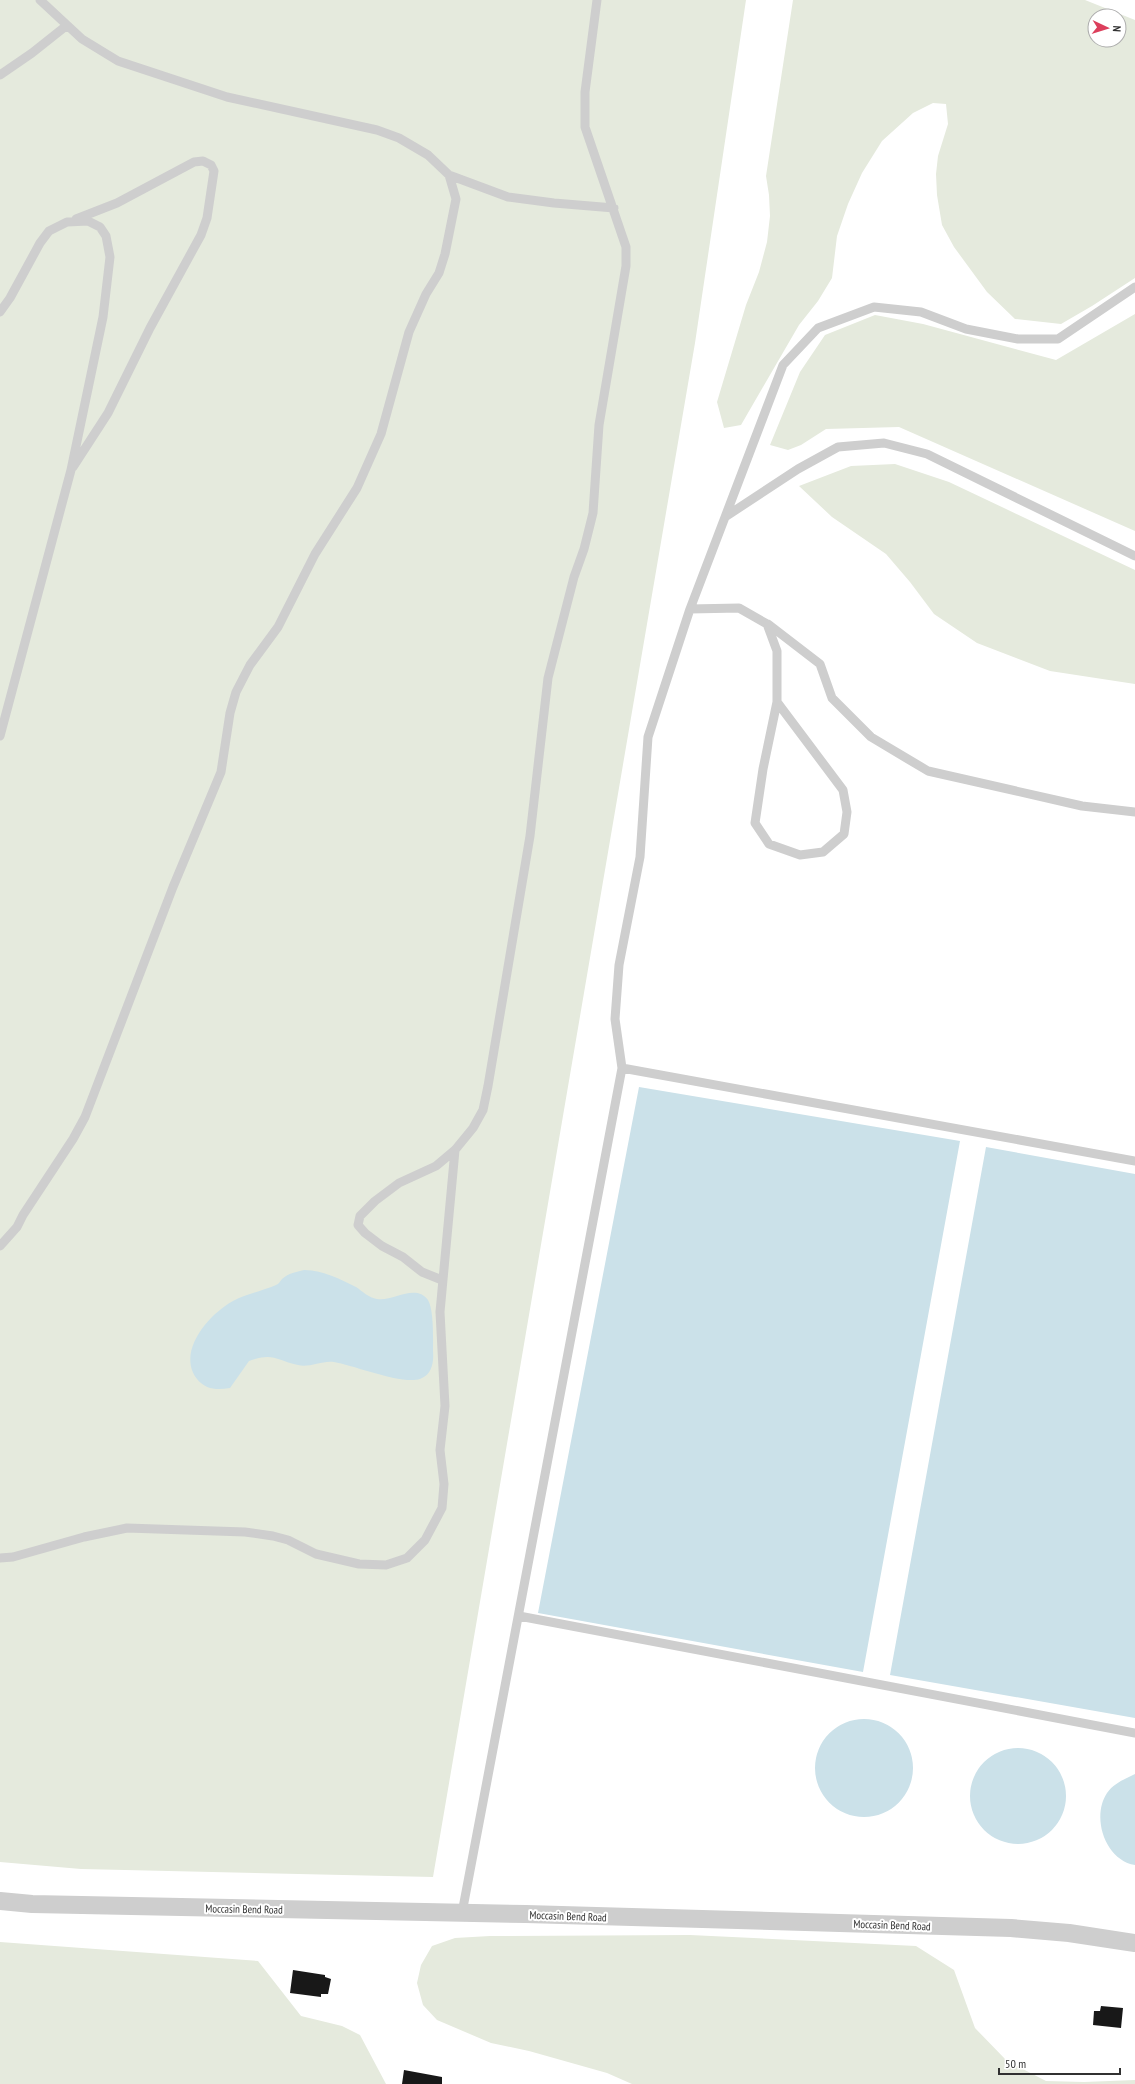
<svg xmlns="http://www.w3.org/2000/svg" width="1135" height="2084" font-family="'PT Sans Narrow',sans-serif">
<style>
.green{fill:#e5eadd;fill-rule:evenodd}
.water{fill:#cbe1e9}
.building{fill:#181818}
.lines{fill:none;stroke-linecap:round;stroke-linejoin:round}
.service{stroke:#cecece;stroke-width:9}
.minor{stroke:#cecece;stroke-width:18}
.labels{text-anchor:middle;stroke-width:4;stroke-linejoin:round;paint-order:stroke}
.street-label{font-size:11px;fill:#313131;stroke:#fff}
</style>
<rect width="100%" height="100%" fill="#fff"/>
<path class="green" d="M 0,0 L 746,0 L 695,343 L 433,1877 L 81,1869 L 0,1862 Z
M 793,0 L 1085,0 L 1135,20 L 1135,278 L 1092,306 L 1061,324 L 1015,319 L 987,292 L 954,247 L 942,225 L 937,195 L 936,174 L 938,156 L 948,124 L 946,104 L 933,103 L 913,113 L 882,141 L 862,173 L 848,204 L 837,236 L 832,278 L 818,301 L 799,325 L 741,425 L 724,428 L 717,402 L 746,305 L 759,272 L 767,242 L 770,216 L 769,195 L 766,176 ZM 1095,16 L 1119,16 L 1119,40 L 1095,40 Z
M 1135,314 L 1135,531 L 899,427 L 826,429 L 801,445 L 788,450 L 770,445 L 800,372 L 825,335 L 875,315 L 923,324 L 1056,360 Z
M 895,464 L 949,482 L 1135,570 L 1135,684 L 1050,671 L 977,643 L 934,614 L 910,582 L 886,554 L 832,517 L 799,486 L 851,466 Z
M 690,1935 L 916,1946 L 954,1970 L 975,2028 L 1007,2061 L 1046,2081 L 1084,2082 L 1135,2080 L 1135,2084 L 632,2084 L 607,2073 L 529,2051 L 491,2043 L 437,2020 L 423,2005 L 417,1983 L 421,1965 L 432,1946 L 455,1938 L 490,1936 Z
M 0,1942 L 258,1961 L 301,2016 L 342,2026 L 360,2035 L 386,2084 L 0,2084 Z"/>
<path class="water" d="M 639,1087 L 960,1141 L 863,1672 L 538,1613 Z
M 986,1147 L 1135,1174 L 1135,1718 L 890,1675 Z
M 304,1270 C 322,1270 340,1279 356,1287 C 362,1291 369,1298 377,1299 C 393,1302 415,1283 428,1300 C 434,1310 433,1339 433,1351 C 434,1362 432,1375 420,1379 C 402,1385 353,1365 334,1362 C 323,1360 309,1368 298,1365 C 276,1360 273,1352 249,1361 L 230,1388 C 217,1390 206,1390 197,1379 C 176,1352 209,1314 233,1301 C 246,1294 262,1291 276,1285 C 279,1284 280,1281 282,1279 C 289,1273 296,1272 304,1270 Z
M815 1768a49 49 0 1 1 98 0a49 49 0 1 1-98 0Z
M970 1796a48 48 0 1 1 96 0a48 48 0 1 1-96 0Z
M 1135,1774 L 1135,1865 C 1105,1860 1091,1817 1107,1793 C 1114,1783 1125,1779 1135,1774 Z"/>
<path class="building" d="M 293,1970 L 325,1975 L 325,1977 L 331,1979 L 328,1994 L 321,1994 L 321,1997 L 290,1993 Z
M 1101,2006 L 1123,2008 L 1121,2028 L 1093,2025 L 1094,2011 L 1100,2011 Z
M 404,2070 L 442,2077 L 442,2084 L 402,2084 Z"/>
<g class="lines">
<path class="service" d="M 40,0 L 82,39 L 118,61 L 227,97 L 377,130 L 399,138 L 428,155 L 449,175 L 508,197 L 554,203 L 614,208
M 0,75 L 32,53 L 66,26
M 0,312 L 10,298 L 40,243 L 49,231 L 67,222 L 88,221 L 100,227 L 106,236 L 110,257 L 103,317 L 71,470 L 0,736
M 73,467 L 108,413 L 150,328 L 201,235 L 207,218 L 214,171 L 211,165 L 203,161 L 194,162 L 117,203 L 76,219
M 725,517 L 798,469 L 838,447 L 884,443 L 927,454 L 1135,556
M 690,609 L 739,608 L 767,624 L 777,651 L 777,702 L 763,769 L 755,823 L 769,844 L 800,855 L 823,852 L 844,834 L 847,812 L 843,790 L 777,702
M 768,624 L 820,664 L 832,698 L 871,737 L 928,771 L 1082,806 L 1135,812
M 622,1068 L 615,1019 L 619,965 L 640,857 L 648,737 L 690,609 L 783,365 L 818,328 L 874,307 L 921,312 L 966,329 L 1018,339 L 1058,339 L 1135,287
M 0,1246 L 17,1227 L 23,1215 L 73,1139 L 85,1117 L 173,887 L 221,772 L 230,713 L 236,692 L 250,665 L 278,627 L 315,554 L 357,488 L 381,434 L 409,332 L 426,294 L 439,273 L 445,254 L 456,199 L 449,175
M 442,1280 L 422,1272 L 403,1257 L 382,1246 L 365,1233 L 358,1225 L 360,1216 L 375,1201 L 399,1183 L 436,1166 L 455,1150 L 473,1128 L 483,1110 L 488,1086 L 530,836 L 548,678 L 574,577 L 584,549 L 593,513 L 599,425 L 626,266 L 626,247 L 585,127 L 585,92 L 597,0
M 0,1558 L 13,1557 L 84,1537 L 127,1528 L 245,1532 L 273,1536 L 288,1540 L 316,1554 L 359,1564 L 386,1565 L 407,1558 L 425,1540 L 442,1508 L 444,1484 L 440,1450 L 445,1406 L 440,1312 L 455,1150
M 519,1616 L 1135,1733
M 462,1913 L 622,1068 L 1135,1161"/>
<path class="minor" d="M 0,1901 L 32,1904 L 526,1914 L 1011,1928 L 1069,1933 L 1135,1943"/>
</g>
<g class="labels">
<g class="street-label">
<text transform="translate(244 1909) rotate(1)" y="4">Moccasin Bend Road</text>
<text transform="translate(568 1916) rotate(2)" y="4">Moccasin Bend Road</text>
<text transform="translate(892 1925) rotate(2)" y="4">Moccasin Bend Road</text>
</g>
</g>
<g transform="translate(1107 28) rotate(94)"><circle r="19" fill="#ffffff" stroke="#adadad"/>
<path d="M0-3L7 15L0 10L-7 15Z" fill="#dc3f5c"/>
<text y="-6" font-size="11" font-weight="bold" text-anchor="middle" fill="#313131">N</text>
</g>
<path d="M999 2068v6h121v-6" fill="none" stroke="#313131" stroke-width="2"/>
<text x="1005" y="2068" font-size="12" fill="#313131" stroke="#ffffff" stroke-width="3" paint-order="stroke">50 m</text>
</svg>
